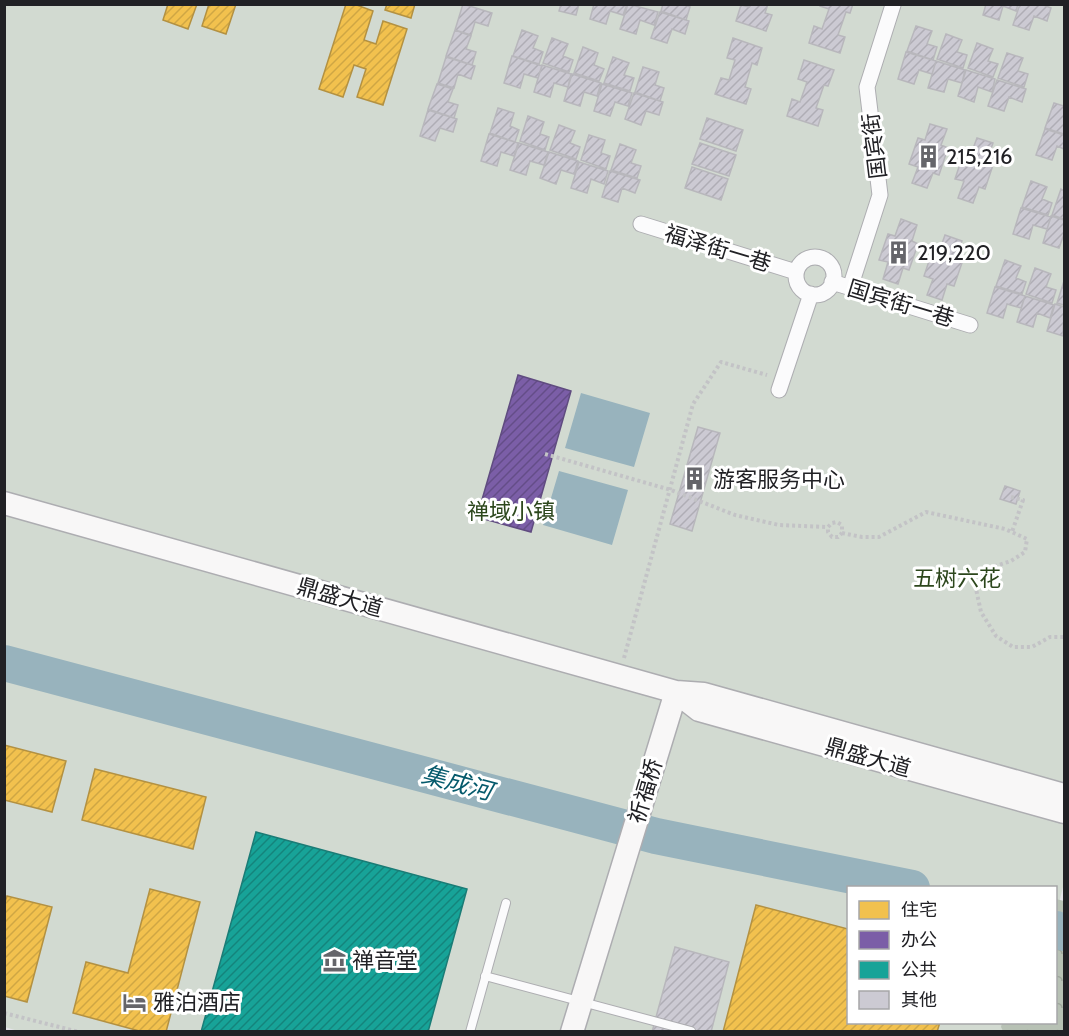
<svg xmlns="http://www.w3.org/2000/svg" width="1069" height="1036" font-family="Cabin,'Noto Sans SC',sans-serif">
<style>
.green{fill:#d2dad1}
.forest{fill:url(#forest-crowns)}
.water{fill:#98b3bd}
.homes{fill:url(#homes-hatch);stroke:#b39142;stroke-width:1.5}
.offices{fill:url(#offices-hatch);stroke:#604c80;stroke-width:1.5}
.public{fill:url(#public-hatch);stroke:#1a7c76;stroke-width:1.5}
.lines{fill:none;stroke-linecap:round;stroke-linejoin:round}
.river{stroke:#98b3bd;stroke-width:36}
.building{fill:url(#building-hatch);stroke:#b8b7bc;stroke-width:1.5}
.lane-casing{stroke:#adadb1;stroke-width:10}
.street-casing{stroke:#adadb1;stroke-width:17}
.secondary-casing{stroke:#adadb1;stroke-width:25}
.path{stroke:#c3c3c6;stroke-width:4;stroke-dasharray:3 3;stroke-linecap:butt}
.lane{stroke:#fbfbfc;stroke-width:8}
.street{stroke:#fbfbfc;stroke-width:15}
.secondary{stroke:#f8f7f7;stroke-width:22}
.labels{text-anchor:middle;stroke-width:6;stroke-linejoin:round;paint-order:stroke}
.street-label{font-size:22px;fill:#212125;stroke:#fff}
.poi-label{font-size:22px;fill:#212125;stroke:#fff;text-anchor:start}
.park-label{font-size:22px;fill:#2c471c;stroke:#fff}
.water-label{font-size:24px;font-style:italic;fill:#055a6c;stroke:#fff}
</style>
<defs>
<pattern id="forest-crowns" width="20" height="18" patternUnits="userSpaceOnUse" patternTransform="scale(1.5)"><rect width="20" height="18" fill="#b7c1b4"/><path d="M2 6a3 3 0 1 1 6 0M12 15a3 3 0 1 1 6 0" fill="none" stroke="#9da69b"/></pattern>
<pattern id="homes-hatch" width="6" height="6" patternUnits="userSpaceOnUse" patternTransform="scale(1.5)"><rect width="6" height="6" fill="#f2c14e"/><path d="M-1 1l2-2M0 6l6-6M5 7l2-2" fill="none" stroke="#cfa644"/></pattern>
<pattern id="offices-hatch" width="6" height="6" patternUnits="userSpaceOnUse" patternTransform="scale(1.5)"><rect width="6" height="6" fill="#7b5ea7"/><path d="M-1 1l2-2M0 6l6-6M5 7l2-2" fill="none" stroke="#644d88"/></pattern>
<pattern id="public-hatch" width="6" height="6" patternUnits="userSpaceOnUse" patternTransform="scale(1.5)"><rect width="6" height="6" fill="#17a398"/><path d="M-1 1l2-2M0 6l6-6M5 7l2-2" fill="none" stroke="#14847c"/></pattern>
<pattern id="building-hatch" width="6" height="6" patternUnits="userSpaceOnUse" patternTransform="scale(1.5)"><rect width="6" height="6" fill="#cccad3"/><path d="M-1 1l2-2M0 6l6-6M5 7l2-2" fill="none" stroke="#afadb5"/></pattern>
</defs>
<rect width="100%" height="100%" fill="#e4e4e9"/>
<path class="green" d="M 4,5 L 1064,5 L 1064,883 L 1056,915 L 1056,888 L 848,888 L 848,1022 L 1026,1023 L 1024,1031 L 21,1032 L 5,1027 Z"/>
<path class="forest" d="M 1056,899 L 1064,901 L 1064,1031 L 1003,1031 L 1001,1027 L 1002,1023 L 1056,1022 Z"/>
<path class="water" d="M 581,393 L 650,413 L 634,467 L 565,448 Z
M 559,471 L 628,490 L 612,545 L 543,525 Z"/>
<path class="homes" d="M 168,4 L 197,4 L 188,29 L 163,20 Z
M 209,4 L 236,4 L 226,34 L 202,26 Z
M 346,4 L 354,4 L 373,11 L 364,40 L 376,44 L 383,21 L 407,29 L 383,105 L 357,97 L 366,69 L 354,65 L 343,97 L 319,89 Z
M 387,4 L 415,4 L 411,18 L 385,10 Z
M 4,745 L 66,761 L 52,812 L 4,800 Z
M 95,769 L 206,797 L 193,849 L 82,820 Z
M 150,889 L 200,902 L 166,1032 L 143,1032 L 73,1013 L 86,962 L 128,973 Z
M 7,896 L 52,907 L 27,1002 L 4,996 L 4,905 Z
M 756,905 L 848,929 L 848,1022 L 940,1022 L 937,1032 L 723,1032 Z"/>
<path class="offices" d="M 518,375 L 571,391 L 531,532 L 477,517 Z"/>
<path class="public" d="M 256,832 L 467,889 L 428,1032 L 201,1032 Z"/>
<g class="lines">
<path class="river" d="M 4,663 L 656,836 L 912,888
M 1056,929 L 1064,933"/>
</g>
<path class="building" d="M 463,4 L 492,13 L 488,26 L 475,22 L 471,35 L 455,30 Z
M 561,4 L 579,4 L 576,15 L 559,11 Z
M 594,4 L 627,4 L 623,15 L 610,11 L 606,24 L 590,19 Z
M 628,4 L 658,12 L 654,25 L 640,20 L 636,34 L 620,29 Z
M 663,4 L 684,4 L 690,7 L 686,20 L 661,11 Z
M 750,4 L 768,4 L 765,13 L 772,15 L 766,31 L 736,21 L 741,5 L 749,7 Z
M 821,4 L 853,4 L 850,13 L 846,12 L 838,35 L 845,37 L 840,53 L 809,43 L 814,26 L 822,29 L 829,9 L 820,6 Z
M 986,4 L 1018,4 L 1016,11 L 1003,6 L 999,20 L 983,15 Z
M 1020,4 L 1041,4 L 1051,8 L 1047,21 L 1034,16 L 1029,30 L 1013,25 Z
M 660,12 L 689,21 L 685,34 L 672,29 L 667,43 L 651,38 Z
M 916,26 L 932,31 L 927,44 L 937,47 L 933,60 L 907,51 Z
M 455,30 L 471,36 L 466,49 L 476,52 L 472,65 L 446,56 Z
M 522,30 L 538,36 L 533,48 L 543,52 L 539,64 L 513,56 Z
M 946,34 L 962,40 L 957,52 L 967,55 L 963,68 L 937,59 Z
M 552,38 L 568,44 L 563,56 L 573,60 L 569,72 L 543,63 Z
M 733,38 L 762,48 L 757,65 L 752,63 L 745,87 L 751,89 L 746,104 L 715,94 L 721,78 L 729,80 L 735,60 L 727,58 Z
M 977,43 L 993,49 L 988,61 L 998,64 L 993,77 L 968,68 Z
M 583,47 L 598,53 L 594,65 L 604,69 L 599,81 L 574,73 Z
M 906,52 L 936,61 L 932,74 L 919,70 L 914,84 L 898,79 Z
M 1007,53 L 1023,58 L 1018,71 L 1028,74 L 1024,87 L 998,78 Z
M 512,56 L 542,66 L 538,78 L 524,74 L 520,88 L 504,83 Z
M 446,57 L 475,66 L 471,79 L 458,74 L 454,88 L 438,83 Z
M 613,57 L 629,63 L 624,75 L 634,78 L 630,91 L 604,83 Z
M 804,60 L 834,70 L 828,86 L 824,85 L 816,108 L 823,110 L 818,126 L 787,116 L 792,99 L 800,102 L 807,82 L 798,79 Z
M 936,61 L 965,70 L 962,83 L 948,79 L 944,92 L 928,88 Z
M 542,65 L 571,74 L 568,87 L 554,83 L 550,97 L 534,92 Z
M 643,67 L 659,72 L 655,85 L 664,88 L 660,101 L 635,92 Z
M 966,70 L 995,79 L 992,92 L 978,87 L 974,102 L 958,96 Z
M 572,74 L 601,83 L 597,96 L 584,92 L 580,106 L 564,101 Z
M 997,80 L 1026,89 L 1022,102 L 1009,97 L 1004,111 L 988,106 Z
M 437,84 L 453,89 L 448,102 L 458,105 L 454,118 L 428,109 Z
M 602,84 L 632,93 L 628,106 L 615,102 L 610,116 L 594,111 Z
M 634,93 L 663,102 L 659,115 L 646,111 L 641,125 L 625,119 Z
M 1054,103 L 1064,106 L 1064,134 L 1045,128 Z
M 498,108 L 514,113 L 510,126 L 519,130 L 515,142 L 490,133 Z
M 428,110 L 457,119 L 453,132 L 440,128 L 435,141 L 420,136 Z
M 528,116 L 544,122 L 540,134 L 549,137 L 545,150 L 520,141 Z
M 707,118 L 743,130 L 736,151 L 700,139 Z
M 930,124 L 947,129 L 941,145 L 948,148 L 939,175 L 933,173 L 927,188 L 912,183 L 918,167 L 909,164 L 918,138 L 925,140 Z
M 559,125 L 575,131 L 570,143 L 580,147 L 576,159 L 550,150 Z
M 1045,129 L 1064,135 L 1064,149 L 1057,146 L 1052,160 L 1036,155 Z
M 489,134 L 518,143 L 514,156 L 501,152 L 497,166 L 481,161 Z
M 589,135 L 605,140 L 601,153 L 610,156 L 606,169 L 581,160 Z
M 977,138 L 993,143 L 987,160 L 994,162 L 985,189 L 979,187 L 973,203 L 958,198 L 964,181 L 955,179 L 964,152 L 971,154 Z
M 519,143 L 548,152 L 544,165 L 530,161 L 526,175 L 510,170 Z
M 700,143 L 736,155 L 729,176 L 692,164 Z
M 620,144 L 636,150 L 631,163 L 641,166 L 637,178 L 611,170 Z
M 549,152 L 578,161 L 574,174 L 561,170 L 556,184 L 540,178 Z
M 579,162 L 608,171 L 604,184 L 591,179 L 587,193 L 571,188 Z
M 692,167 L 728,179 L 721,200 L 685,188 Z
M 610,171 L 640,180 L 635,193 L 622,188 L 618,202 L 602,197 Z
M 1031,181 L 1047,187 L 1042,199 L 1052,203 L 1048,215 L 1022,207 Z
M 1061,189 L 1064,191 L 1064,219 L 1052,215 Z
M 1021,208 L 1051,217 L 1047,229 L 1033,225 L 1029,239 L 1013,234 Z
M 1051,216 L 1064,220 L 1064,234 L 1059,248 L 1043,243 Z
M 901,219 L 917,225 L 912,241 L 918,244 L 909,270 L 903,268 L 898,284 L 883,279 L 888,262 L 879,260 L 888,234 L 895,236 Z
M 945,235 L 962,241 L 956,257 L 963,260 L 954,286 L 947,284 L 942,300 L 927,295 L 933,279 L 924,276 L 933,249 L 939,252 Z
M 1005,260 L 1021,266 L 1016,278 L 1026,282 L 1022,294 L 996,286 Z
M 1035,268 L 1051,274 L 1046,287 L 1056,290 L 1052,303 L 1026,294 Z
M 1064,281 L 1064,305 L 1057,303 Z
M 995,287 L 1025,296 L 1021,308 L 1007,304 L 1003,318 L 987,313 Z
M 1025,296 L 1054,305 L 1050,318 L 1037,313 L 1033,327 L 1017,322 Z
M 1055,304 L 1064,307 L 1063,336 L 1047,331 Z
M 698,427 L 720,433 L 692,531 L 670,524 Z
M 1005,486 L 1020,491 L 1016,504 L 1000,499 Z
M 675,947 L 729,962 L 711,1032 L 652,1032 Z"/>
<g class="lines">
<defs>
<path id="lane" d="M 485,976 L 691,1031
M 470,1032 L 506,903"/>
<path id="street" d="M 641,224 L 796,272
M796 276a19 19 0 1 1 38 0a19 19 0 1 1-38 0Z
M 832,282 L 970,325
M 850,288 L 880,195 L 867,87 L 893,5
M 779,390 L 811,294"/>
<path id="secondary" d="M 4,503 L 676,692 L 704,694 L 1064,795
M 676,692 L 699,710 L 1064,812
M 572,1032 L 676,692"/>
</defs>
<use href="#lane" class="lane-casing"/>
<use href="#street" class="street-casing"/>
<use href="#secondary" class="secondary-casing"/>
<path class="path" d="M 545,454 L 671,490 L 735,515 L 779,525 L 828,527 L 832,523 L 837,522 L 842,525 L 842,533 L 838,537 L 832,537 L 828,532 L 828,527
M 1011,497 L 1023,500 L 1012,532
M 842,533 L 862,537 L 879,537 L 926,512 L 1005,529 L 1027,539 L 1025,552 L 1011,561 L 986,569 L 976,589 L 981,612 L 996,636 L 1013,647 L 1032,647 L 1050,637 L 1064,637
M 624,658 L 693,404 L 721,362 L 767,375
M 4,1013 L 79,1032"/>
<use href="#lane" class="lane"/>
<use href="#street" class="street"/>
<use href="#secondary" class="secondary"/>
</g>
<defs>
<symbol id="building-bare" viewBox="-9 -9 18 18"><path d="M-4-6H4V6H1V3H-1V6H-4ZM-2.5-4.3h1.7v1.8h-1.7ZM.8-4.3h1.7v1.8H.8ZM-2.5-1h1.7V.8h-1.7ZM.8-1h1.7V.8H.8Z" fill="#65656a" stroke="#fff" stroke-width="2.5" paint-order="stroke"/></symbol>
<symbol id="museum-bare" viewBox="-9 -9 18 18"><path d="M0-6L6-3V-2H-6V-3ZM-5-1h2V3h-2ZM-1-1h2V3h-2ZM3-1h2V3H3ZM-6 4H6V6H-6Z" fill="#65656a" stroke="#fff" stroke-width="2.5" paint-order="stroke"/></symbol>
<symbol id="hotel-bare" viewBox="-9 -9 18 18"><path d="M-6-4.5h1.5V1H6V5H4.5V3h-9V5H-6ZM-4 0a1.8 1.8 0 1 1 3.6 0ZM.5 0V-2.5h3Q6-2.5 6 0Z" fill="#65656a" stroke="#fff" stroke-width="2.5" paint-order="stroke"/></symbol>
</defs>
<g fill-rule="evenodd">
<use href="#building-bare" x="912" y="140" width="33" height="33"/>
<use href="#building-bare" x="882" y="236" width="33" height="33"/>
<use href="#building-bare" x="678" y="462" width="33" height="33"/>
<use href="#museum-bare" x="318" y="944" width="33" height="33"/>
<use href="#hotel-bare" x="118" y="986" width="33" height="33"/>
</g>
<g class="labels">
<g class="street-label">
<text transform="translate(874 146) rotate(-97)" y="8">国宾街</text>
<text transform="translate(718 248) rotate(17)" y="8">福泽街一巷</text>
<text transform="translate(901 303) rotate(17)" y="8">国宾街一巷</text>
<text transform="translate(340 597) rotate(16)" y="8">鼎盛大道</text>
<text transform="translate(868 757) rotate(16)" y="8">鼎盛大道</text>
<text transform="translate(645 791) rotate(-73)" y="8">祈福桥</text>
</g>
<g class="poi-label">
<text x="946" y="164">215,216</text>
<text x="917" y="260">219,220</text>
<text x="713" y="487">游客服务中心</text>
<text x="352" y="968">禅音堂</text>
<text x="153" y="1010">雅泊酒店</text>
</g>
<g class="park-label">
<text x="511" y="519">禅域小镇</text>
<text x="957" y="586">五树六花</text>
</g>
<g class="water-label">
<text transform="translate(457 783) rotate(15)" y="8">集成河</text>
</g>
</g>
<rect width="1069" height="1036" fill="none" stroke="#212125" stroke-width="12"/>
<rect x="847" y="886" width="210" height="138" fill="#ffffff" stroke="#a6a6a8" stroke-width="1.5"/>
<rect x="859" y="901" width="30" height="18" fill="#f2c14e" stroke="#a6a6a8" stroke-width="1.5"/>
<text x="901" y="916" font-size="18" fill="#212125">住宅</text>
<rect x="859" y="931" width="30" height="18" fill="#7b5ea7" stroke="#a6a6a8" stroke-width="1.5"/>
<text x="901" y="946" font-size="18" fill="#212125">办公</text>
<rect x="859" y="961" width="30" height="18" fill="#17a398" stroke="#a6a6a8" stroke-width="1.5"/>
<text x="901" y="976" font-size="18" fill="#212125">公共</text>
<rect x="859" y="991" width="30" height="18" fill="#cccad3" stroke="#a6a6a8" stroke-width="1.5"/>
<text x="901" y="1006" font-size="18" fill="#212125">其他</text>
</svg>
